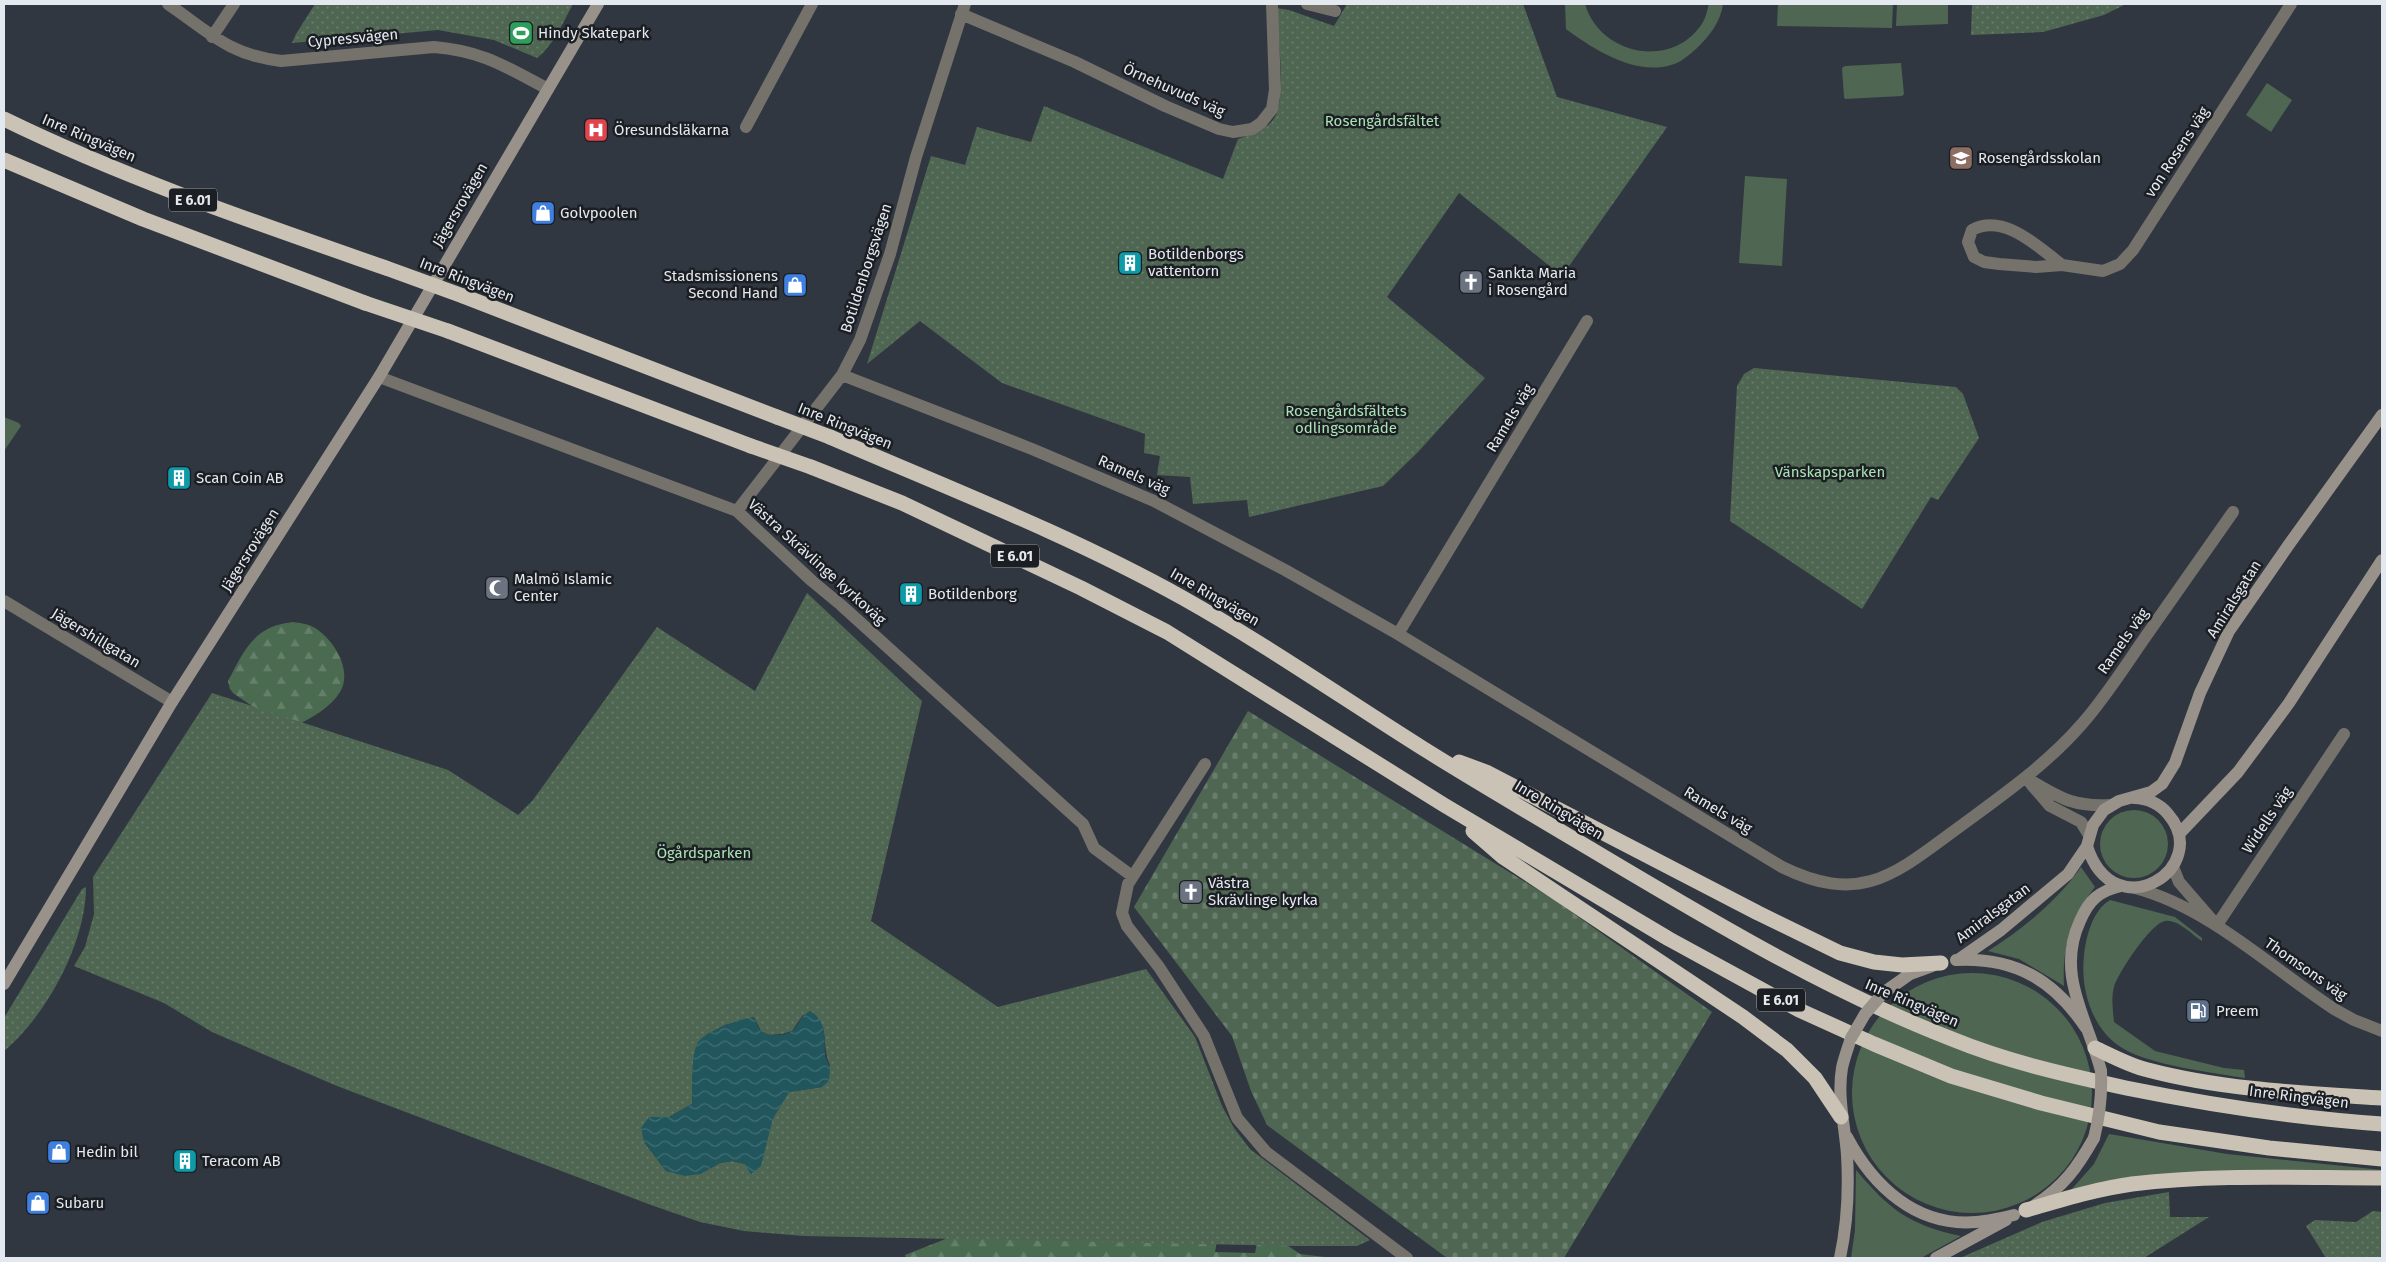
<svg xmlns="http://www.w3.org/2000/svg" width="2386" height="1262" font-family="'Fira Sans',sans-serif">
<style>
.grass{fill:#4f6752}
.forest{fill:url(#forest-firs)}
.cemetery{fill:url(#cemetery-stones)}
.park{fill:url(#park-dots);fill-rule:evenodd}
.water{fill:url(#water-waves)}
.lines{fill:none;stroke-linecap:round;stroke-linejoin:round}
.street{stroke:#75726c;stroke-width:12}
.secondary{stroke:#98928a;stroke-width:12}
.highway{stroke:#cac2b5;stroke-width:15}
.secondary-bridge{stroke:#98928a;stroke-width:12}
.highway-bridge{stroke:#cac2b5;stroke-width:15}
.labels{text-anchor:middle;stroke-width:5;stroke-linejoin:round;paint-order:stroke}
.shield{fill:#1b1e23;stroke:#a8acb2;stroke-width:1}
.shield-label{font-size:14px;font-weight:bold;fill:#e4e9ef}
.poi-label{font-size:15px;fill:#e4e9ef;stroke:#1b1e23;text-anchor:start}
.street-label{font-size:15px;fill:#e4e9ef;stroke:#1b1e23}
.park-label{font-size:15px;fill:#abe3b4;stroke:#1b1e23}
</style>
<defs>
<pattern id="forest-firs" width="22" height="20" patternUnits="userSpaceOnUse" patternTransform="scale(1.25)"><rect width="22" height="20" fill="#4b6b50"/><path d="M5 1l3.5 6h-7zM16 11l3.5 6h-7z" fill="#65806a"/></pattern>
<pattern id="cemetery-stones" width="16" height="16" patternUnits="userSpaceOnUse" patternTransform="scale(1.25)"><rect width="16" height="16" fill="#4f6752"/><path d="M2 7V4a2 2 0 0 1 4 0v3zM10 15v-3a2 2 0 0 1 4 0v3z" fill="#687d6b"/></pattern>
<pattern id="park-dots" width="8" height="8" patternUnits="userSpaceOnUse" patternTransform="scale(1.25)"><rect width="8" height="8" fill="#4f6752"/><path d="M2 2h.1M6 6h.1" fill="none" stroke="#687d6b" stroke-width="1.8" stroke-linecap="round"/></pattern>
<pattern id="water-waves" width="16" height="10" patternUnits="userSpaceOnUse" patternTransform="scale(1.25)"><rect width="16" height="10" fill="#21565d"/><path d="M0 5q4-4 8 0t8 0" fill="none" stroke="#416e75"/></pattern>
</defs>
<rect width="100%" height="100%" fill="#303741"/>
<path class="grass" d="M 1565,4 L 1585,4 C 1600,56 1674,70 1703,22 C 1706,17 1707,10 1709,4 L 1723,4 C 1721,21 1709,37 1696,49 C 1689,55 1680,63 1671,65 C 1635,76 1593,49 1566,29 Z
M 1778,4 L 1893,4 L 1892,28 L 1777,26 Z
M 1897,4 L 1948,4 L 1948,24 L 1896,26 Z
M 1901,63 L 1904,94 L 1902,96 L 1845,99 L 1844,97 L 1842,68 L 1845,66 Z
M 2267,83 L 2292,100 L 2271,132 L 2246,115 Z
M 1745,176 L 1787,179 L 1782,266 L 1739,263 Z
M 4,417 L 19,423 L 21,426 L 4,451 Z
M2100 844a34 34 0 1 1 68 0a34 34 0 1 1-68 0Z
M 2081,867 L 2095,887 C 2071,918 2062,946 2064,986 L 2019,959 L 1988,951 C 2023,929 2057,901 2081,867 Z
M 2110,900 L 2175,917 L 2202,938 L 2202,941 C 2192,935 2178,919 2165,921 C 2151,923 2118,973 2114,987 C 2111,997 2113,1011 2114,1022 L 2155,1051 L 2224,1068 L 2244,1070 L 2245,1078 C 2213,1073 2151,1065 2124,1049 C 2093,1032 2080,990 2084,956 C 2086,937 2092,911 2110,900 Z
M1852 1093a120 120 0 1 1 240 0a120 120 0 1 1-240 0Z
M 2109,1134 L 2227,1154 L 2382,1170 L 2382,1177 L 2071,1190 L 2094,1164 Z
M 1856,1170 C 1890,1210 1909,1225 1961,1236 L 1921,1258 L 1851,1258 L 1855,1230 Z"/>
<path class="forest" d="M 293,622 C 300,623 309,624 315,628 C 334,640 353,670 340,692 C 330,708 313,717 297,725 L 265,715 L 233,693 L 230,689 L 228,681 C 245,649 254,626 293,622 Z
M 1011,1213 L 1220,1224 L 1215,1252 L 1255,1253 L 1257,1243 L 1275,1237 L 1300,1254 L 1333,1258 L 906,1258 L 905,1255 Z"/>
<path class="cemetery" d="M 1248,711 L 1556,901 L 1712,1012 L 1564,1258 L 1447,1258 L 1267,1125 L 1251,1091 L 1232,1036 L 1134,907 Z"/>
<path class="park" d="M 315,4 L 573,4 C 563,22 554,45 537,58 L 494,40 L 438,30 L 292,43 L 296,34 Z
M 1347,4 L 1523,4 L 1557,97 L 1667,127 L 1562,276 L 1459,193 L 1387,297 L 1485,378 L 1418,452 L 1383,486 L 1249,517 L 1247,500 L 1193,504 L 1190,477 L 1157,475 L 1160,456 L 1144,453 L 1145,434 L 1002,383 L 920,321 L 867,364 L 931,156 L 965,165 L 977,127 L 1031,142 L 1044,106 L 1223,179 L 1238,139 C 1251,134 1269,130 1276,115 C 1286,91 1278,35 1276,8 L 1289,10 L 1334,26 Z
M 1972,4 L 2126,4 L 2104,15 L 2043,32 L 1971,35 Z
M 1754,368 L 1956,387 L 1963,394 L 1979,438 L 1938,500 L 1931,497 L 1862,609 L 1730,521 L 1737,386 L 1744,374 Z
M 807,593 L 922,701 L 871,921 L 998,1007 L 1146,969 L 1195,1037 L 1222,1106 L 1234,1128 L 1250,1149 L 1370,1240 L 1357,1246 L 1297,1246 L 804,1236 L 744,1231 L 700,1222 L 651,1205 L 337,1086 L 212,1032 L 164,1003 L 74,966 L 85,947 L 94,914 L 93,877 L 212,693 L 448,770 L 518,815 L 533,800 L 657,627 L 755,691 ZM 803,1015 L 823,1027 C 826,1040 824,1053 830,1065 L 822,1087 L 789,1092 L 773,1118 L 764,1147 L 751,1174 L 745,1164 L 732,1161 L 720,1163 L 700,1174 L 666,1171 L 644,1142 L 649,1117 L 669,1117 L 692,1104 L 693,1065 L 706,1035 L 725,1025 L 754,1017 L 761,1031 L 768,1035 L 782,1034 L 792,1031 Z
M 86,887 C 86,943 46,1016 4,1051 L 4,1018 L 82,889 Z
M 2169,1192 L 2170,1217 L 2209,1217 L 2144,1258 L 1960,1258 L 2042,1222 L 2105,1203 Z
M 2373,1211 L 2382,1212 L 2382,1258 L 2326,1258 L 2306,1226 L 2315,1220 L 2356,1222 Z"/>
<path class="water" d="M 810,1011 C 827,1020 824,1038 825,1054 C 825,1058 828,1061 829,1065 C 831,1069 829,1076 829,1081 L 822,1087 L 789,1092 L 773,1118 L 761,1166 L 751,1174 L 745,1164 L 732,1161 L 720,1163 L 700,1174 L 685,1176 L 666,1171 L 644,1142 L 641,1128 L 649,1117 L 669,1117 L 692,1104 C 693,1088 690,1055 698,1042 C 703,1036 710,1033 717,1029 C 729,1023 741,1019 754,1017 C 756,1022 758,1028 761,1031 C 768,1037 785,1036 792,1031 C 800,1025 799,1017 810,1011 Z"/>
<g class="lines">
<path class="street" d="M 168,4 C 209,32 229,55 281,61 L 434,47 C 483,51 506,67 548,89
M 1307,4 L 1335,11
M 961,14 L 1075,62 L 1165,106 L 1219,129 L 1233,132 L 1252,129 L 1261,123 L 1272,109 L 1275,90 L 1272,4
M 212,37 L 234,4
M 746,127 L 812,4
M 2062,265 C 2037,246 2004,213 1972,230 L 1968,242 L 1974,257 L 1984,262 L 1999,264 L 2036,267 L 2062,265 L 2103,271 L 2120,264 L 2133,250 L 2291,4
M 842,375 L 1032,449 L 1154,501 L 1285,570 L 1398,634 L 1782,867 C 1864,907 1897,872 1962,825 C 2004,794 2047,764 2081,725 C 2105,698 2125,666 2146,636 C 2175,595 2204,553 2233,512
M 379,377 L 737,511 L 812,581 L 841,605 L 1083,824 L 1094,848 L 1132,876
M 737,511 L 842,375 L 860,340 L 890,254 L 916,157 L 965,4
M 4,601 L 172,702
M 1398,634 L 1587,321
M 1205,764 L 1128,884 L 1122,913 L 1127,926 L 1159,967 L 1204,1036 L 1237,1118 L 1266,1152 L 1407,1258
M 2026,778 C 2059,797 2071,807 2110,805
M 2031,784 L 2050,806 L 2081,822 L 2089,835
M 2173,867 L 2179,882 L 2212,920
M 2135,888 C 2210,908 2270,967 2334,1009 L 2354,1020 L 2382,1031
M 2217,925 L 2344,734"/>
<path class="secondary" d="M 2179,834 L 2238,772 L 2289,703 L 2382,560
M 2087,846 C 2114,931 2214,867 2168,814 C 2160,804 2147,798 2134,798
M 1956,960 C 2015,957 2054,980 2086,1028
M 1958,960 L 2001,930 L 2068,874 L 2087,846 L 2093,825 L 2104,810 L 2119,801 L 2151,792 L 2162,784 L 2175,763 L 2200,693 L 2229,631 L 2290,543 L 2382,415
M 4,984 L 172,702 L 379,377 L 598,4
M 1883,993 L 1910,974 L 1932,966
M 2101,1071 C 2088,1019 2055,975 2080,921 C 2089,900 2099,891 2121,886
M 1847,1137 C 1873,1186 1916,1227 1976,1222 C 1988,1221 2001,1218 2014,1215
M 2035,1205 C 2064,1186 2077,1168 2094,1138
M 1840,1258 C 1847,1225 1849,1189 1847,1155 C 1845,1126 1837,1097 1842,1068 C 1844,1058 1848,1048 1851,1038
M 1936,1258 L 2006,1220"/>
<path class="highway" d="M 4,119 C 127,179 257,223 386,268
M 4,160 L 143,219 L 365,303
M 463,296 L 777,417
M 448,331 L 751,446
M 830,437 C 948,488 1070,535 1183,598 C 1265,644 1343,698 1424,749 C 1485,787 1547,823 1609,860 C 1720,926 1831,992 1952,1039 C 2008,1062 2067,1075 2126,1088 C 2210,1105 2296,1118 2382,1124
M 811,467 L 902,503 L 1081,588 L 1167,632 L 1444,805 L 1669,939 L 1799,1010 L 1874,1044 L 1951,1076 L 2041,1103 L 2159,1132 L 2269,1148 L 2382,1159
M 1459,762 L 1486,772 L 1758,913 L 1840,953 L 1874,962 L 1902,965 L 1941,963
M 1473,831 L 1503,857 L 1743,1017 L 1787,1050 L 1815,1078 L 1841,1117
M 2095,1048 C 2112,1056 2130,1066 2148,1070 C 2224,1090 2304,1093 2382,1098
M 2026,1210 C 2061,1200 2096,1189 2132,1184 C 2215,1174 2299,1178 2382,1178"/>
<path class="secondary-bridge" d="M 1851,1038 L 1865,1014 L 1883,993
M 2094,1138 C 2100,1115 2102,1095 2101,1071"/>
<path class="highway-bridge" d="M 386,268 L 463,296
M 365,303 L 448,331
M 777,417 L 830,437
M 751,446 L 811,467"/>
</g>
<defs>
<symbol id="stadium-square" viewBox="-11 -11 22 22"><rect x="-9" y="-9" width="18" height="18" rx="4" fill="#2e9e5b" stroke="#1b1e23"/><path d="M0-5a6.5 5 0 1 0 0 10a6.5 5 0 1 0 0-10ZM-3.5-1.8h7v3.6h-7Z" fill="#fff"/></symbol>
<symbol id="hospital-square" viewBox="-11 -11 22 22"><rect x="-9" y="-9" width="18" height="18" rx="4" fill="#e0444e" stroke="#1b1e23"/><path d="M-5-5h3v3.5h4V-5h3V5h-3V1.5h-4V5h-3Z" fill="#fff"/></symbol>
<symbol id="school-square" viewBox="-11 -11 22 22"><rect x="-9" y="-9" width="18" height="18" rx="4" fill="#8d6e63" stroke="#1b1e23"/><path d="M0-5L7-2L0 1L-7-2ZM-4 1L0 2.5L4 1V4Q0 6-4 4Z" fill="#fff"/></symbol>
<symbol id="shop-square" viewBox="-11 -11 22 22"><rect x="-9" y="-9" width="18" height="18" rx="4" fill="#3f7fe0" stroke="#1b1e23"/><path d="M-5-2.5h2.3a2.7 3.5 0 0 1 5.4 0H5L5.5 6h-11ZM-1.5-2.5h3a1.5 2.3 0 0 0-3 0Z" fill="#fff"/></symbol>
<symbol id="building-square" viewBox="-11 -11 22 22"><rect x="-9" y="-9" width="18" height="18" rx="4" fill="#0f9aa8" stroke="#1b1e23"/><path d="M-4-6H4V6H1V3H-1V6H-4ZM-2.5-4.3h1.7v1.8h-1.7ZM.8-4.3h1.7v1.8H.8ZM-2.5-1h1.7V.8h-1.7ZM.8-1h1.7V.8H.8Z" fill="#fff"/></symbol>
<symbol id="church-square" viewBox="-11 -11 22 22"><rect x="-9" y="-9" width="18" height="18" rx="4" fill="#6b7280" stroke="#1b1e23"/><path d="M-1.2-6h2.4v3.5h3.3v2.4h-3.3V6h-2.4V-.1h-3.3v-2.4h3.3Z" fill="#fff"/></symbol>
<symbol id="mosque-square" viewBox="-11 -11 22 22"><rect x="-9" y="-9" width="18" height="18" rx="4" fill="#6b7280" stroke="#1b1e23"/><path d="M3.5-4.9A6 6 0 1 0 3.5 4.9A5 5 0 1 1 3.5-4.9Z" fill="#fff"/></symbol>
<symbol id="fuel-square" viewBox="-11 -11 22 22"><rect x="-9" y="-9" width="18" height="18" rx="4" fill="#5c6f8a" stroke="#1b1e23"/><path d="M-5.5-6h7V0h2V4h1.3V-2.5L3-4.5l.8-.8L6-3V5H2.5V1h-1V6h-7ZM-4.2-4.7v3.2H.2V-4.7Z" fill="#fff"/></symbol>
</defs>
<g fill-rule="evenodd">
<use href="#stadium-square" x="507" y="19" width="28" height="28"/>
<use href="#hospital-square" x="582" y="116" width="28" height="28"/>
<use href="#school-square" x="1947" y="144" width="28" height="28"/>
<use href="#shop-square" x="529" y="199" width="28" height="28"/>
<use href="#building-square" x="1116" y="249" width="28" height="28"/>
<use href="#church-square" x="1457" y="268" width="28" height="28"/>
<use href="#shop-square" x="781" y="271" width="28" height="28"/>
<use href="#building-square" x="165" y="464" width="28" height="28"/>
<use href="#mosque-square" x="483" y="574" width="28" height="28"/>
<use href="#building-square" x="897" y="580" width="28" height="28"/>
<use href="#church-square" x="1177" y="878" width="28" height="28"/>
<use href="#fuel-square" x="2184" y="997" width="28" height="28"/>
<use href="#shop-square" x="45" y="1138" width="28" height="28"/>
<use href="#building-square" x="171" y="1147" width="28" height="28"/>
<use href="#shop-square" x="24" y="1189" width="28" height="28"/>
</g>
<g class="labels">
<g class="shield">
<rect x="169" y="188.5" width="48" height="23" rx="4"/>
<rect x="991" y="544.5" width="48" height="23" rx="4"/>
<rect x="1757" y="988.5" width="48" height="23" rx="4"/>
</g>
<g class="shield-label">
<text x="193" y="205">E 6.01</text>
<text x="1015" y="561">E 6.01</text>
<text x="1781" y="1005">E 6.01</text>
</g>
<g class="poi-label">
<text x="538" y="38">Hindy Skatepark</text>
<text x="614" y="135">Öresundsläkarna</text>
<text x="1978" y="163">Rosengårdsskolan</text>
<text x="560" y="218">Golvpoolen</text>
<text x="1148" y="259">Botildenborgs<tspan x="1148" dy="17">vattentorn</tspan></text>
<text x="1488" y="278">Sankta Maria<tspan x="1488" dy="17">i Rosengård</tspan></text>
<text x="778" y="281" text-anchor="end">Stadsmissionens<tspan x="778" dy="17">Second Hand</tspan></text>
<text x="196" y="483">Scan Coin AB</text>
<text x="514" y="584">Malmö Islamic<tspan x="514" dy="17">Center</tspan></text>
<text x="928" y="599">Botildenborg</text>
<text x="1208" y="888">Västra<tspan x="1208" dy="17">Skrävlinge kyrka</tspan></text>
<text x="2216" y="1016">Preem</text>
<text x="76" y="1157">Hedin bil</text>
<text x="202" y="1166">Teracom AB</text>
<text x="56" y="1208">Subaru</text>
</g>
<g class="street-label">
<text transform="translate(353 38) rotate(-5)" y="5">Cypressvägen</text>
<text transform="translate(1174 90) rotate(24)" y="5">Örnehuvuds väg</text>
<text transform="translate(89 138) rotate(23)" y="5">Inre Ringvägen</text>
<text transform="translate(2177 152) rotate(-57)" y="5">von Rosens väg</text>
<text transform="translate(460 205) rotate(-60)" y="5">Jägersrovägen</text>
<text transform="translate(866 268) rotate(-72)" y="5">Botildenborgsvägen</text>
<text transform="translate(467 280) rotate(21)" y="5">Inre Ringvägen</text>
<text transform="translate(1510 418) rotate(-59)" y="5">Ramels väg</text>
<text transform="translate(845 426) rotate(22)" y="5">Inre Ringvägen</text>
<text transform="translate(1134 475) rotate(24)" y="5">Ramels väg</text>
<text transform="translate(250 550) rotate(-58)" y="5">Jägersrovägen</text>
<text transform="translate(817 562) rotate(42)" y="5">Västra Skrävlinge kyrkoväg</text>
<text transform="translate(1215 597) rotate(30)" y="5">Inre Ringvägen</text>
<text transform="translate(2234 599) rotate(-58)" y="5">Amiralsgatan</text>
<text transform="translate(96 638) rotate(31)" y="5">Jägershillgatan</text>
<text transform="translate(2123 641) rotate(-55)" y="5">Ramels väg</text>
<text transform="translate(1559 810) rotate(31)" y="5">Inre Ringvägen</text>
<text transform="translate(1718 810) rotate(31)" y="5">Ramels väg</text>
<text transform="translate(2267 820) rotate(-56)" y="5">Widells väg</text>
<text transform="translate(1993 913) rotate(-37)" y="5">Amiralsgatan</text>
<text transform="translate(2306 969) rotate(35)" y="5">Thomsons väg</text>
<text transform="translate(1912 1003) rotate(23)" y="5">Inre Ringvägen</text>
<text transform="translate(2299 1097) rotate(7)" y="5">Inre Ringvägen</text>
</g>
<g class="park-label">
<text x="1382" y="126">Rosengårdsfältet</text>
<text x="1346" y="416">Rosengårdsfältets<tspan x="1346" dy="17">odlingsområde</tspan></text>
<text x="1830" y="477">Vänskapsparken</text>
<text x="704" y="858">Ögårdsparken</text>
</g>
</g>
<rect width="2386" height="1262" fill="none" stroke="#e4e9ef" stroke-width="10"/>
</svg>
